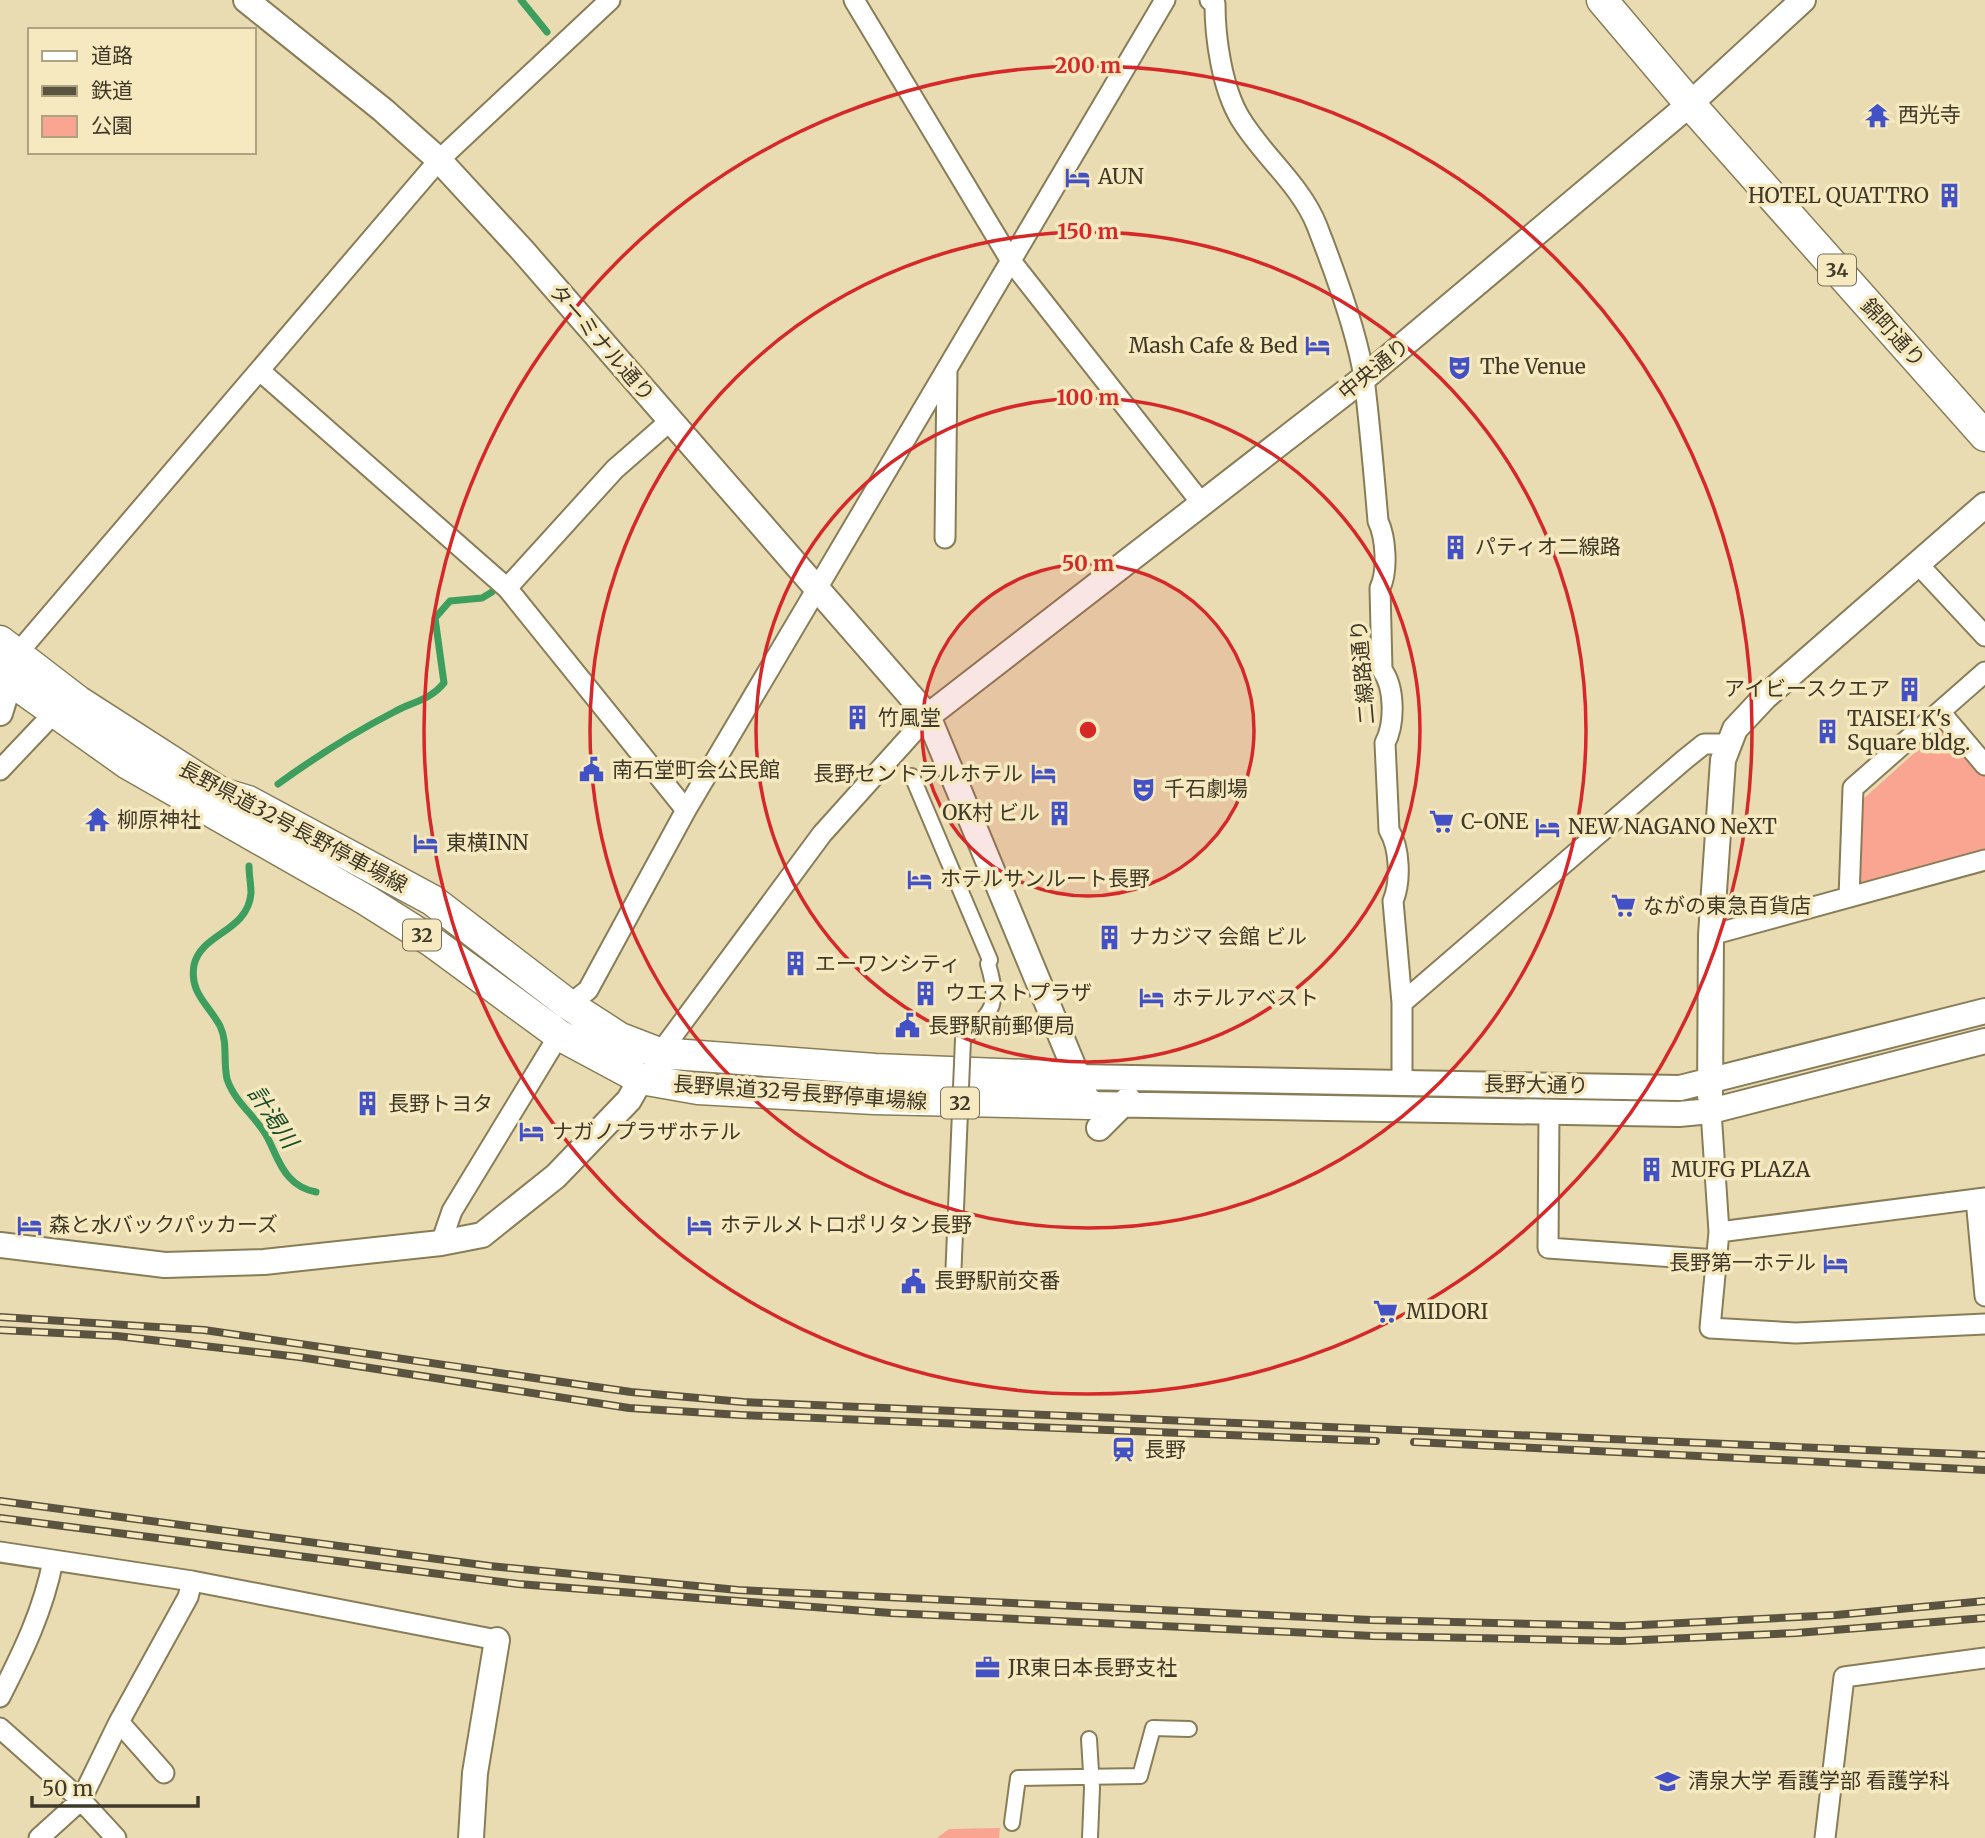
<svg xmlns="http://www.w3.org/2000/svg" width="1985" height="1838" font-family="Merriweather,'Noto Sans JP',serif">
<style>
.green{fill:#faa492}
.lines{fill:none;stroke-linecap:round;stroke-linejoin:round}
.stream{stroke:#3d9e5e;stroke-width:7}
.pedestrian-casing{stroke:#897d57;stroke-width:18}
.minor-casing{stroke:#897d57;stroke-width:23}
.tertiary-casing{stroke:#897d57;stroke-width:28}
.primary-casing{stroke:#897d57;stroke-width:33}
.pedestrian{stroke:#fff;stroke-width:14}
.minor{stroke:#fff;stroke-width:19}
.tertiary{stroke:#fff;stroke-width:24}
.primary{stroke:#fff;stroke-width:30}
.rail-casing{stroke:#5a533f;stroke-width:8}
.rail{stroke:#f7e9bf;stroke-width:5;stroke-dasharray:16;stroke-linecap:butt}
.pedestrian-bridge-casing{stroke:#897d57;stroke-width:18;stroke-linecap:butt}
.pedestrian-bridge{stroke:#fff;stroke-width:14}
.ring{fill:none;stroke:#d62828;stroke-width:3.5}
.labels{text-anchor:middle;stroke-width:7;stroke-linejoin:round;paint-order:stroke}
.shield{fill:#f7e9bf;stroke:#766e56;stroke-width:2}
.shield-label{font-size:19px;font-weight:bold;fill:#3f3929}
.poi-label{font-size:21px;fill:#3f3929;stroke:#f7e9bf;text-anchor:start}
.street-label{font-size:21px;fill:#3f3929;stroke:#f7e9bf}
.water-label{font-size:23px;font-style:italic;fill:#174d2b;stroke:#f7e9bf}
.centre{fill:#d62828;stroke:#f7e9bf;stroke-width:3.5}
.ring-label{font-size:21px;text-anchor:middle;font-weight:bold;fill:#d62828;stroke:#f7e9bf;stroke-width:7;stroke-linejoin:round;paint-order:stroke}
</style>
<rect width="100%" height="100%" fill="#e9dcb3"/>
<path class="green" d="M 1940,730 L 1952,736 L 1985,774 L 1985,854 L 1863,886 L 1857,882 L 1862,800 Z
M 1000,1828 L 999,1838 L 937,1838 L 949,1829 Z"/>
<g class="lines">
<path class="stream" d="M 521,0 L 547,32
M 278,784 C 314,758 355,732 394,712 C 414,701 429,701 444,683 L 435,618 L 450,601 L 482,598 L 492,592
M 249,866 C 249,875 251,884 251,893 C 248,932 201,933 194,965 C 189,993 209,1005 220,1026 C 228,1042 223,1061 227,1079 C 234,1101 255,1116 266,1135 C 274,1149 278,1165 289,1177 C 296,1185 306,1190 316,1192"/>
<defs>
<path id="pedestrian" d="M 912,776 L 990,960 L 988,964 C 1001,1007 991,1012 963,1039
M 1089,1739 L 1092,1788 L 1090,1838
M 1012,1823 L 1018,1778 L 1140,1776 L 1153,1728 L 1189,1729"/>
<path id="minor" d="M 854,0 L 1011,261 L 1203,505
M 1210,0 L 1215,4 C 1215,38 1222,88 1240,118 C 1262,155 1301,185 1317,226 C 1333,267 1358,336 1364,378 C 1370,426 1374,474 1378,521 C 1386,538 1388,571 1380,588 L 1382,670 C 1395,687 1395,724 1385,743 L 1389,830 C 1400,848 1401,882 1393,901 L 1402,1003
M 260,371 L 507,588 L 686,810
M 945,538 L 947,371
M 1917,563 L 1985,636
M 507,588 L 615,469 L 670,421
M 17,654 L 439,160 L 610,0
M 1940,712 L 1985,765
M 0,770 L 54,713
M 1849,897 L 1853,788 L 1985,672
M 1711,935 L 1985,860
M 569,1005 L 588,990 L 686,810 L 1165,0
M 654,1061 L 822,834 L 928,716
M 1402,1081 L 1402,1003 L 1684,760 L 1704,744 L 1729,744
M 1711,1111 L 1719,1232 L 1710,1328 L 1796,1333 L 1985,1324
M 1549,1113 L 1548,1248 L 1717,1260
M 1976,1199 L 1985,1296
M 1719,1232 L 1985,1198
M 441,1243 L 452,1211 L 559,1035
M 0,1552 L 192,1581 L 497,1640
M 0,1697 C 23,1652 43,1611 53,1561
M 119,1722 L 164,1773
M 0,1728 L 81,1800 L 116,1838
M 39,1838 L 81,1800 L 119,1722 L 188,1597 L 192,1581
M 1825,1838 L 1844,1677 L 1985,1658"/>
<path id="tertiary" d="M 246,0 L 383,110 L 439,160 L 523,251 L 928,716 L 1089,1104 L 1679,1114 L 1711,1111 L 1985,1041
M 0,713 L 15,665
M 928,716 L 1364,378 L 1690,104 L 1803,0
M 1077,1077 L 1680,1088 L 1985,1011
M 1710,1096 L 1711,935 L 1723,760 L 1735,729 L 1765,697 L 1985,505
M 1099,1128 L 1128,1099
M 0,1245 L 165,1265 L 264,1262 L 441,1243 L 482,1235 L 556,1176 L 629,1100 L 641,1079
M 471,1838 L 475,1773 L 497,1640"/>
<path id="primary" d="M 1602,0 L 1690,104 L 1985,436
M 0,641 L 78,701 L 221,793 L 248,801 L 432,900 L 569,1005 L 620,1038 L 659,1053 L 875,1069 L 1077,1077
M 0,673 L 128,764 L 366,900 L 431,941 L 559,1035 L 641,1079 L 698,1089 L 874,1099 L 1089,1104"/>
</defs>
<use href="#pedestrian" class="pedestrian-casing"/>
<use href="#minor" class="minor-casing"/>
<use href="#tertiary" class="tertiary-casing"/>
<use href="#primary" class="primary-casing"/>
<use href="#pedestrian" class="pedestrian"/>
<use href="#minor" class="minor"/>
<use href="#tertiary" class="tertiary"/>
<use href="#primary" class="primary"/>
<defs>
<path id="rail" d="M 0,1317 L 204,1330 L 631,1392 L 743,1402 L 1985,1455
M 0,1330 L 117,1336 L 299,1357 L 629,1408 L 741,1415 L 1376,1441
M 1414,1442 L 1985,1470
M 0,1501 L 490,1566 L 738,1590 L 1371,1620 L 1623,1626 L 1836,1615 L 1985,1601
M 0,1518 L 518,1584 L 891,1613 L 1373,1636 L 1621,1641 L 1796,1633 L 1985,1618"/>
</defs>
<use href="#rail" class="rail-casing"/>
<use href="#rail" class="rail"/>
<defs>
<path id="pedestrian-bridge" d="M 953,1281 L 963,1039"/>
</defs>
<use href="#pedestrian-bridge" class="pedestrian-bridge-casing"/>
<use href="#pedestrian-bridge" class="pedestrian-bridge"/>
</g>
<circle cx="1088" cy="730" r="166" fill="#d62828" fill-opacity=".12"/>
<g class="ring">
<circle cx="1088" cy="730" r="166"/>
<circle cx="1088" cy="730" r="332"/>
<circle cx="1088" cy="730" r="498"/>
<circle cx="1088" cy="730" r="664"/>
</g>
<defs>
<symbol id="temple-bare" viewBox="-9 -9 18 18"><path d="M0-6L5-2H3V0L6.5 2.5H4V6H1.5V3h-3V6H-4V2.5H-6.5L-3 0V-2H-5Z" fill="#4351c6" stroke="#f7e9bf" stroke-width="2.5" paint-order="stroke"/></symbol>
<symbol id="hotel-bare" viewBox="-9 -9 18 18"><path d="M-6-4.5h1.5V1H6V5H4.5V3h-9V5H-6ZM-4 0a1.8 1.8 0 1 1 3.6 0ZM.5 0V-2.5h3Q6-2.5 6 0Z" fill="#4351c6" stroke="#f7e9bf" stroke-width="2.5" paint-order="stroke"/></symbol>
<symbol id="building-bare" viewBox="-9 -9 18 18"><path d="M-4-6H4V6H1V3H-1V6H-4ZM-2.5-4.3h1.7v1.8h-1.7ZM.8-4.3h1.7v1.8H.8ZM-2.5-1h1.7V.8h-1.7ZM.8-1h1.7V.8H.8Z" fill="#4351c6" stroke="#f7e9bf" stroke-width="2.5" paint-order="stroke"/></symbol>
<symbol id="theatre-bare" viewBox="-9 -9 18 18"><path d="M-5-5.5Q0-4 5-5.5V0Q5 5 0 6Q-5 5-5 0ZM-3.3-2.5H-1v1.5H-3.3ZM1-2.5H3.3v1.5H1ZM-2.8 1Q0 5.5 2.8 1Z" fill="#4351c6" stroke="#f7e9bf" stroke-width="2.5" paint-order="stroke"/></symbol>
<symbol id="civic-bare" viewBox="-9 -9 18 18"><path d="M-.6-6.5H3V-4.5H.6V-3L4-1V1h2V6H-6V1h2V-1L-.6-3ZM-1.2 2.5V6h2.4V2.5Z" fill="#4351c6" stroke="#f7e9bf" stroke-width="2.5" paint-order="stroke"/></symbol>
<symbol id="supermarket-bare" viewBox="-9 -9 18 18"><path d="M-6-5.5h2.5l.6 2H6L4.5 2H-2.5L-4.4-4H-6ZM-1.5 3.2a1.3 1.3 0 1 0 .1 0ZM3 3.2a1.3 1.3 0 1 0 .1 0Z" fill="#4351c6" stroke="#f7e9bf" stroke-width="2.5" paint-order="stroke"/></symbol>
<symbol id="station-bare" viewBox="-9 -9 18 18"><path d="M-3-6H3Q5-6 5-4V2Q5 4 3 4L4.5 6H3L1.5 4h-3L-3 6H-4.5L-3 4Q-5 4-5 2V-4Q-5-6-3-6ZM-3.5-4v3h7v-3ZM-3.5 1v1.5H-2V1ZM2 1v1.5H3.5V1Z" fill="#4351c6" stroke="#f7e9bf" stroke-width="2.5" paint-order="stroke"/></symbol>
<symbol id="office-bare" viewBox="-9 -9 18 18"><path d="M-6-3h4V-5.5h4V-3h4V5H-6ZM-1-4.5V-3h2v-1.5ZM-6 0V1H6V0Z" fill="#4351c6" stroke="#f7e9bf" stroke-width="2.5" paint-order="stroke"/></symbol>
<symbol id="university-bare" viewBox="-9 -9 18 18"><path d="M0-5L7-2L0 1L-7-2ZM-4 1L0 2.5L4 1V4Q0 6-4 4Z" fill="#4351c6" stroke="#f7e9bf" stroke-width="2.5" paint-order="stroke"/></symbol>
</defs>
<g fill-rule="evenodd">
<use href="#temple-bare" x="1860" y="98" width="35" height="35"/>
<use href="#hotel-bare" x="1060" y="160" width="35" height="35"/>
<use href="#building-bare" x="1932" y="178" width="35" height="35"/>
<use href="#hotel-bare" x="1300" y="328" width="35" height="35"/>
<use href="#theatre-bare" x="1442" y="350" width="35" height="35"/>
<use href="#building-bare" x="1438" y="530" width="35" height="35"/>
<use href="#building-bare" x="1892" y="672" width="35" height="35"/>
<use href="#building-bare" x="840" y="700" width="35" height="35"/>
<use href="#building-bare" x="1810" y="714" width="35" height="35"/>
<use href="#civic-bare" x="574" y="752" width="35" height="35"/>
<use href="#hotel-bare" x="1026" y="756" width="35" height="35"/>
<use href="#theatre-bare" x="1126" y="772" width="35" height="35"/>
<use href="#building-bare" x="1042" y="796" width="35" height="35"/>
<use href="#temple-bare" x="80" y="802" width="35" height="35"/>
<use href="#supermarket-bare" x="1424" y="804" width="35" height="35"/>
<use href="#hotel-bare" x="1530" y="810" width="35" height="35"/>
<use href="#hotel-bare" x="408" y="826" width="35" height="35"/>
<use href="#hotel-bare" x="902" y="862" width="35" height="35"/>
<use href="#supermarket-bare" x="1606" y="888" width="35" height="35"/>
<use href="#building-bare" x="1092" y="920" width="35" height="35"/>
<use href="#building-bare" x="778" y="946" width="35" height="35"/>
<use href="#building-bare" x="908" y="976" width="35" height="35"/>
<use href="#hotel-bare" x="1134" y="980" width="35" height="35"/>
<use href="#civic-bare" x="890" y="1008" width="35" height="35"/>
<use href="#building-bare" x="350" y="1086" width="35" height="35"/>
<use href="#hotel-bare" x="514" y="1114" width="35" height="35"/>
<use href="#building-bare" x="1634" y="1152" width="35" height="35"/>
<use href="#hotel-bare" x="12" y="1208" width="35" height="35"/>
<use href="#hotel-bare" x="682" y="1208" width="35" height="35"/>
<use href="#hotel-bare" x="1818" y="1246" width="35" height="35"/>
<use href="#civic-bare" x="896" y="1264" width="35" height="35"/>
<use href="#supermarket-bare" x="1368" y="1294" width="35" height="35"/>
<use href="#station-bare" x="1106" y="1432" width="35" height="35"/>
<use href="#office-bare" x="970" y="1650" width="35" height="35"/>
<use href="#university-bare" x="1650" y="1764" width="35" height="35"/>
</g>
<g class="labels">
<g class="shield">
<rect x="1818" y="254.5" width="38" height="31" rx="5"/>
<rect x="403" y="919.5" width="38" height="31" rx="5"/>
<rect x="941" y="1087.5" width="38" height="31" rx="5"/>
</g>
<g class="shield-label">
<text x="1837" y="277">34</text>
<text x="422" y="942">32</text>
<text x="960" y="1110">32</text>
</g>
<g class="poi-label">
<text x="1898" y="122">西光寺</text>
<text x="1098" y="184">AUN</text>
<text x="1929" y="203" text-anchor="end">HOTEL QUATTRO</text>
<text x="1298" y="353" text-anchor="end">Mash Cafe &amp; Bed</text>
<text x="1480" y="374">The Venue</text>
<text x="1475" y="554">パティオ二線路</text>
<text x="1890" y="696" text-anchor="end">アイビースクエア</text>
<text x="878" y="725">竹風堂</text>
<text x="1847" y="726">TAISEI K's<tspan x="1847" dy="24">Square bldg.</tspan></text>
<text x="612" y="777">南石堂町会公民館</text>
<text x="1023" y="781" text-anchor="end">長野セントラルホテル</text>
<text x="1164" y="796">千石劇場</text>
<text x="1040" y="820" text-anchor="end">OK村 ビル</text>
<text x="117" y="827">柳原神社</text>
<text x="1461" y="829">C-ONE</text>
<text x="1568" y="834">NEW NAGANO NeXT</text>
<text x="446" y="850">東横INN</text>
<text x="940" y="886">ホテルサンルート長野</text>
<text x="1643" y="913">ながの東急百貨店</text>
<text x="1129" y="944">ナカジマ 会館 ビル</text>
<text x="815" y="971">エーワンシティ</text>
<text x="945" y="1000">ウエストプラザ</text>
<text x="1172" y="1005">ホテルアベスト</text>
<text x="928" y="1033">長野駅前郵便局</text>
<text x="388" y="1111">長野トヨタ</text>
<text x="552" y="1139">ナガノプラザホテル</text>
<text x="1671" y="1177">MUFG PLAZA</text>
<text x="49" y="1232">森と水バックパッカーズ</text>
<text x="720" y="1232">ホテルメトロポリタン長野</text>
<text x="1816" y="1270" text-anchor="end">長野第一ホテル</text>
<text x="934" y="1288">長野駅前交番</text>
<text x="1406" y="1319">MIDORI</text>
<text x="1144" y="1457">長野</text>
<text x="1008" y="1675">JR東日本長野支社</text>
<text x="1688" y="1788">清泉大学 看護学部 看護学科</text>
</g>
<g class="street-label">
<text transform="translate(1893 333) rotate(48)" y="7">錦町通り</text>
<text transform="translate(602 343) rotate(49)" y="7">ターミナル通り</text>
<text transform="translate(1374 369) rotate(-39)" y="7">中央通り</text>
<text transform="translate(1363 672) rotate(-95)" y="7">二線路通り</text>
<text transform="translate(293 827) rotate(28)" y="7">長野県道32号長野停車場線</text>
<text transform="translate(1536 1085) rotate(1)" y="7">長野大通り</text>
<text transform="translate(800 1093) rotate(4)" y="7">長野県道32号長野停車場線</text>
</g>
<g class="water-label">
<text transform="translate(273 1117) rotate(56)" y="8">計渇川</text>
</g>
</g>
<circle cx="1088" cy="730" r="10" class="centre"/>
<g class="ring-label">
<text x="1088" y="73">200 m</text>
<text x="1088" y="239">150 m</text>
<text x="1088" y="405">100 m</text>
<text x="1088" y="571">50 m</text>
</g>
<rect x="28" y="28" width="228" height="126" fill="#f7e9bf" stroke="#ada383" stroke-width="2"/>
<rect x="42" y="51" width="35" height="10" fill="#ffffff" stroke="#ada383" stroke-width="2"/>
<text x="91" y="63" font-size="21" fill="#3f3929">道路</text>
<rect x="42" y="86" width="35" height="10" fill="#5a533f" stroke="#ada383" stroke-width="2"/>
<text x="91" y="98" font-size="21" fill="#3f3929">鉄道</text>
<rect x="42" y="116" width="35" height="21" fill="#faa492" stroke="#ada383" stroke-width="2"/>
<text x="91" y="133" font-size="21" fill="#3f3929">公園</text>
<path d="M32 1796v10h166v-10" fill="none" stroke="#3f3929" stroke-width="3.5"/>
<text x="42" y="1796" font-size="21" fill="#3f3929" stroke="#f7e9bf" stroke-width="5" paint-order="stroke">50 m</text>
</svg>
